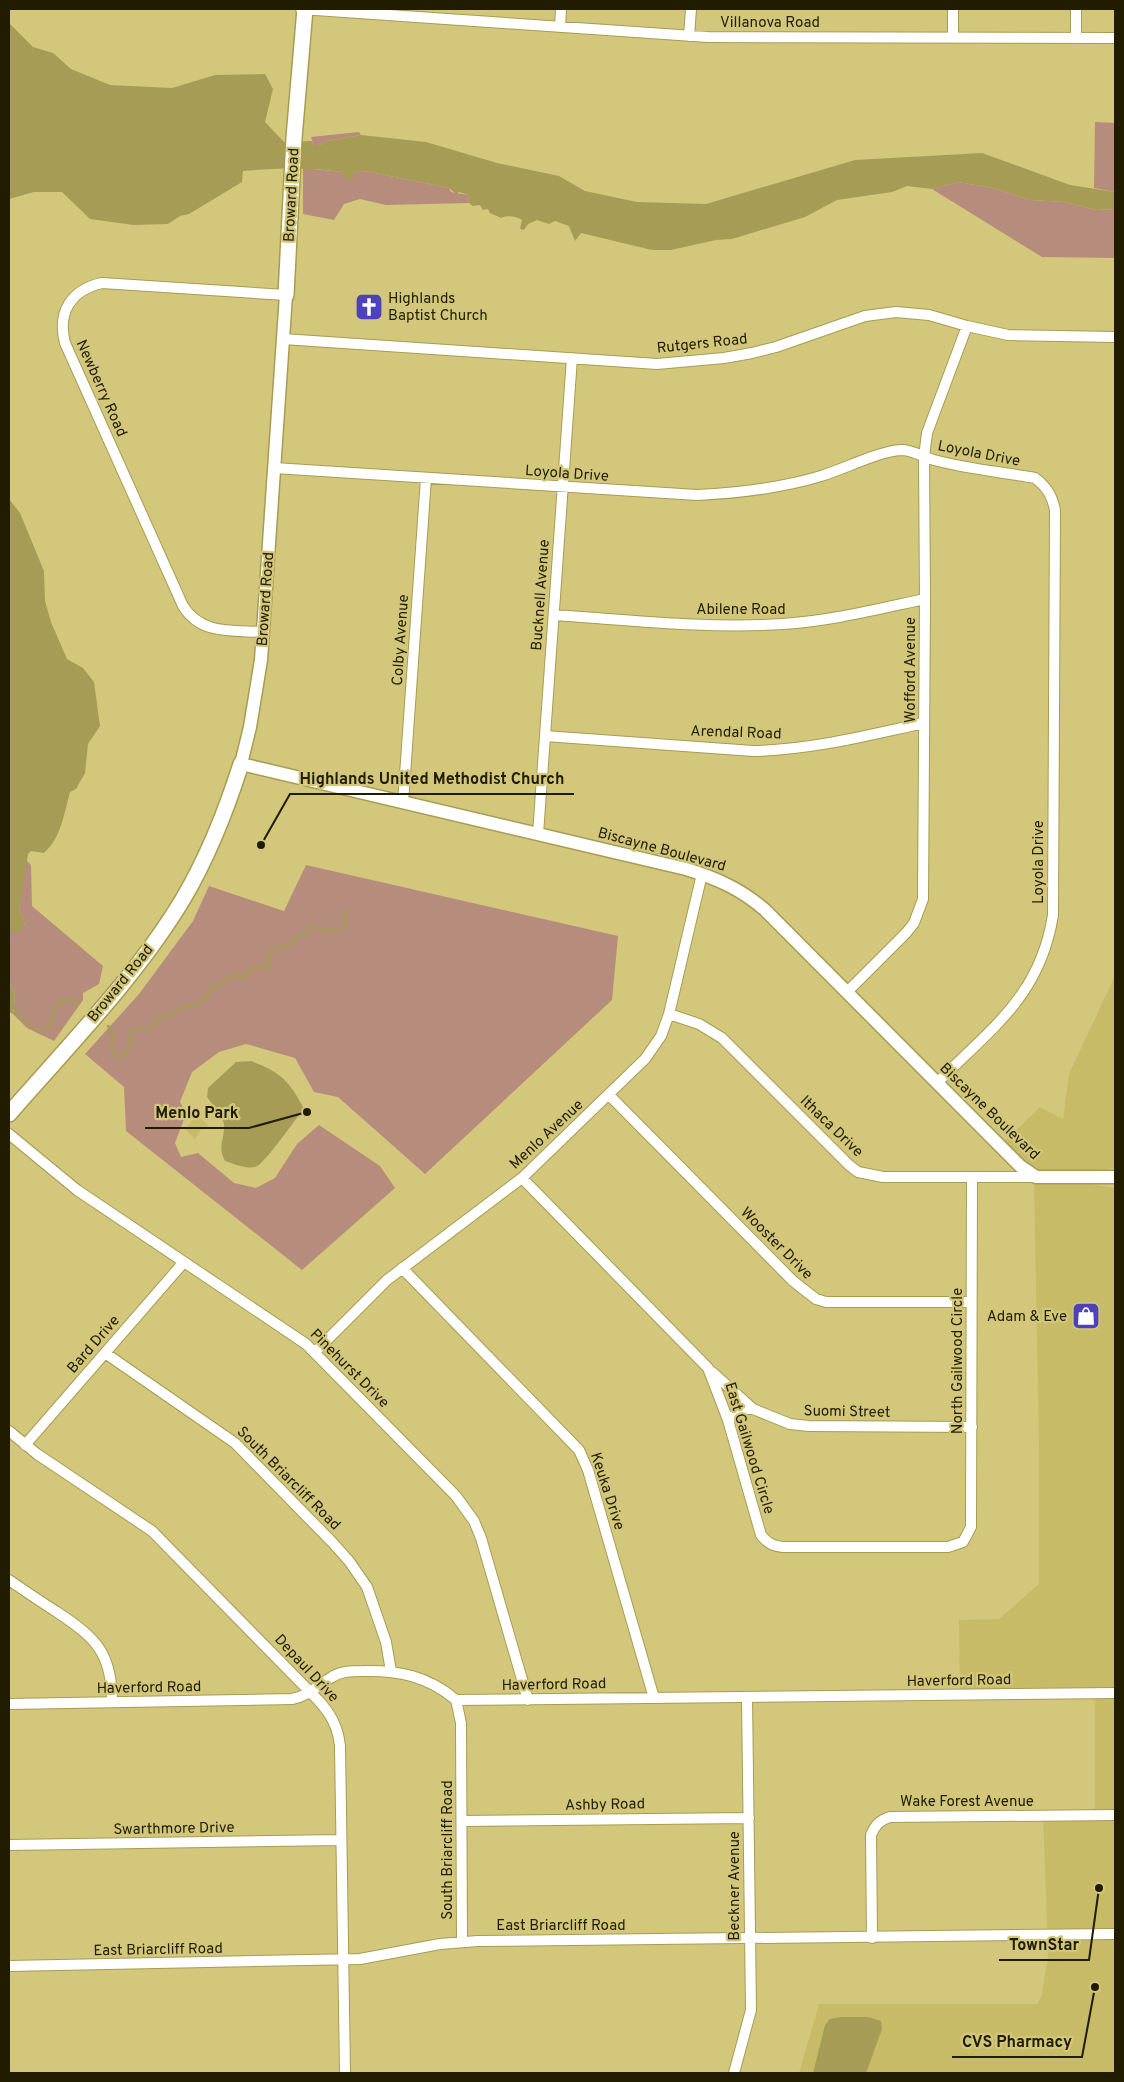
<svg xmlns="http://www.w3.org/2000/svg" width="1124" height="2082" font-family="Overpass,sans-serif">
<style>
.built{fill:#c8bb67}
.green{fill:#b68c7d}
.water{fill:#a69c55}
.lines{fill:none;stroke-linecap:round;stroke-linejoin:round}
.stream{stroke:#a69c55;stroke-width:2.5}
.minor-casing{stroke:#a89c52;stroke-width:12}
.tertiary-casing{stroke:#a89c52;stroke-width:15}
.secondary-casing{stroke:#a89c52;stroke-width:18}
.minor{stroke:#fff;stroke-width:10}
.tertiary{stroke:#fff;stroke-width:12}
.secondary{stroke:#fff;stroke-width:15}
.labels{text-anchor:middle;stroke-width:4.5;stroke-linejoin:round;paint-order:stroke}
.street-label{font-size:15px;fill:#211c00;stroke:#d3c77c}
.poi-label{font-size:15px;fill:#211c00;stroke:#d3c77c;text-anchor:start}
.leader{fill:none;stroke:#211c00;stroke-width:2}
.callout-dot{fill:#211c00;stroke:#d3c77c;stroke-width:2}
.callout-label{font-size:16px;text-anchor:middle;font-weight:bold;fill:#211c00;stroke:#d3c77c;stroke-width:4.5;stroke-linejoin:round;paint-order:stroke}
</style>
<rect width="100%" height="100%" fill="#d3c77c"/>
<path class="built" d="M 1115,976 L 1115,1168 L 1089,1171 L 1045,1172 L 1027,1166 L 1003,1143 L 1040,1107 L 1063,1119 L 1069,1074 Z
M 197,1115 L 208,1125 L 204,1130 L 202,1128 L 195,1139 L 185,1129 Z
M 1034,1182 L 1079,1182 L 1115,1188 L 1115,2073 L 799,2073 L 819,2004 L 1037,2004 L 1042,1995 L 1048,1956 L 1043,1811 L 1095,1811 L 1095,1698 L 960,1699 L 959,1620 L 999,1619 L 1039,1584 L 1039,1446 Z"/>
<path class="green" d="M 1095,122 L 1115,123 L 1115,192 L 1094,188 Z
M 359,132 L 361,135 L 327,141 L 318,146 L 314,146 L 311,137 Z
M 303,168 L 342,172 L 365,171 L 449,188 L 451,192 L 468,195 L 469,203 L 386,205 L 360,199 L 344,204 L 334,220 L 303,214 Z
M 958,182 L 993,188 L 1030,200 L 1065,202 L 1096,210 L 1115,209 L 1115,258 L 1042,257 L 932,189 Z
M 26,860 L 31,865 L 32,906 L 103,966 L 99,984 L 83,993 L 83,1000 L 54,1041 L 27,1028 L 13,1014 L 15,995 L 9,980 L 9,929 L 25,924 L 19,909 Z
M 306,865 L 618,936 L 612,1000 L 425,1174 L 338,1097 L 314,1092 L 295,1058 L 246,1044 L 219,1052 L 192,1072 L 180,1102 L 186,1114 L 175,1143 L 181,1157 L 198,1153 L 234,1183 L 256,1188 L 275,1178 L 297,1144 L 319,1125 L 380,1166 L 395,1188 L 302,1270 L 126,1131 L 124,1087 L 85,1054 L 139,994 L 193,921 L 209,886 L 284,911 Z"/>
<path class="water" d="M 9,23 L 33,47 L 53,53 L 71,69 L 110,85 L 172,88 L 215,75 L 265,74 L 273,89 L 265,122 L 284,142 L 312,141 L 314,146 L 318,146 L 327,141 L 361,135 L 426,142 L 497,163 L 559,176 L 585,191 L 637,202 L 706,204 L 855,160 L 982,153 L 1070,185 L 1115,192 L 1115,209 L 1096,210 L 1065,202 L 1030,200 L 993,188 L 958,182 L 932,189 L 907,186 L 892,192 L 837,200 L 805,217 L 732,239 L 716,240 L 671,250 L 652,250 L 581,233 L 575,241 L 569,226 L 555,221 L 549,224 L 537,220 L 528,224 L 524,230 L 520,229 L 522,220 C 517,216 506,215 501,218 L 490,213 L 488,209 L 483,210 L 480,205 L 473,206 L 469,203 L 468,195 L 459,192 L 456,194 L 449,188 L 365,171 L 354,172 L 352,179 L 348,180 L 342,172 C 308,167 277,168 243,171 L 242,182 L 189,214 L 180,216 L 168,224 L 133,225 L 90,219 L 62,192 L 34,192 L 9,199 Z
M 9,499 L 20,513 L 44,571 L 45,601 L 51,622 L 67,659 L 83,668 L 94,682 L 100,726 L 88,744 L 85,773 L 76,789 L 70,792 C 64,814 61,838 44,853 L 31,851 L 28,854 L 19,909 L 25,923 L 18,933 L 9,929 Z
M 9,980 L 15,995 L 13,1014 L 9,1012 Z
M 251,1061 C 280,1072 289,1080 303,1107 L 302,1111 C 294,1121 264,1165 255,1167 C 244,1169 235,1164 225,1161 C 218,1148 223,1142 224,1129 C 226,1117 213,1106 207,1097 L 208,1088 L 236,1062 Z
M 841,2017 L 868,2017 L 881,2021 L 882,2029 L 866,2073 L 813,2073 L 825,2025 L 830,2019 Z"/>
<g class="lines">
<path class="stream" d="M 14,1008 C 24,1020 32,1034 50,1028 L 54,1010 L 61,1001 L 68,999 L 79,1004
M 108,1026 L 113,1034 L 111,1049 C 130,1070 129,1039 132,1030 C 147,1025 149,1036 159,1018 L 172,1014 L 185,1006 L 198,1005 L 206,998 L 211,989 L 228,980 L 232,975 L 242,977 L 247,975 L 250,969 C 257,966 262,969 269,967 C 270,962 267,956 271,951 C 275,946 281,948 286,946 C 294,943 299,934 307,934 L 309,927 C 320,927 330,932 342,930 L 346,922 L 345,915 L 349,910"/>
<defs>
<path id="minor" d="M 301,9 L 708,37 L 1115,38
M 953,9 L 953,38
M 1076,9 L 1076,38
M 560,27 L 561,9
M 689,36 L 691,9
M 283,339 L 657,364 L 724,358 L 752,353 L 776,347 L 865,316 L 896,312 L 929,315 L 967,326 L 1008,335 L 1115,337
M 274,468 L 697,495 C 740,493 781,488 821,476 C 844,469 879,451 901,450 C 915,450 921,457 934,460 C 967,469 1002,472 1035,478 C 1047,487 1052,496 1055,510 L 1053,915 C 1040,997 991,1028 937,1083
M 554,615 C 630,620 707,629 783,624 C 831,621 878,609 925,599
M 263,632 C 232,630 201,635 183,606 L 65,343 C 57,312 71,290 102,283 L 286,295
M 545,736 L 753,751 C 811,750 868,735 924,723
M 403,803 L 426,478
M 538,834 L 572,358
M 847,992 L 906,933 L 914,923 L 923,899 L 925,599 L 924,457 L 927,433 L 967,326
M 669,1014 L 699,1024 L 722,1038 L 849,1165 L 858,1172 L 883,1177 L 1036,1177
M 609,1095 L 793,1281 L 816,1299 L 826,1302 L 971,1302
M 9,1134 L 77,1190 L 306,1344 L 456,1496 L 474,1521 L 481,1538 L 528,1700
M 522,1178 L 708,1368 L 728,1420 L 761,1535 C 767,1543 773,1546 783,1547 L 948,1547 L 963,1542 L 971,1527 L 972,1177
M 402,1268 L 579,1450 L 588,1470 L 654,1698
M 315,1352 L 387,1280 L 522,1178 L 645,1059 L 661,1036 L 669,1014 L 702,874
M 105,1353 L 235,1443 L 332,1542 L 349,1561 L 367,1587 L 386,1642 L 391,1671
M 712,1372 L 753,1409
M 728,1420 L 744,1409 L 753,1409 L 790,1424 L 809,1426 L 972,1427
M 9,1431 L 37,1454 L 152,1531 L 318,1700 C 331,1714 338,1727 340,1746 L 345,2073
M 25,1445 L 184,1262
M 9,1580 C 25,1591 41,1602 57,1612 C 96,1638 112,1653 112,1702
M 456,1700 L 461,1723 L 462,1941
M 9,1704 L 292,1699 C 309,1696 318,1685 332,1677 C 341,1671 352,1671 362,1671 C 398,1670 428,1676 456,1700 L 1115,1693
M 462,1821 L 749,1818
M 9,1845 L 341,1840
M 872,1938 L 871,1835 C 875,1825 880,1820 890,1817 L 1115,1815
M 9,1966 L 360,1959 L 440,1944 L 478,1941 L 1115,1934
M 734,2073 L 751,2010 L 747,1697"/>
<path id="tertiary" d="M 286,295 L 261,660 L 250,727 L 241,764 L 686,869 C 716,878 741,889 765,910 L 1020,1166 L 1036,1177 L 1115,1177"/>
<path id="secondary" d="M 286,295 L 294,138 L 305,9
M 9,1114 C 68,1046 137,976 183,899 C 208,857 226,811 241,764"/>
</defs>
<use href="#minor" class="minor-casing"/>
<use href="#tertiary" class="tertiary-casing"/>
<use href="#secondary" class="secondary-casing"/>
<use href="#minor" class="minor"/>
<use href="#tertiary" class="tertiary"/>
<use href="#secondary" class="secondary"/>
</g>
<defs>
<symbol id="church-square" viewBox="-11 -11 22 22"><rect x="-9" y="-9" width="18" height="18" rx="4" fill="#4d42b9" stroke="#d3c77c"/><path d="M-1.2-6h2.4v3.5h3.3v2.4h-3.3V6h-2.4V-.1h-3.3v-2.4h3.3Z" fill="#fff"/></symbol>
<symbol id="shop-square" viewBox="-11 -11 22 22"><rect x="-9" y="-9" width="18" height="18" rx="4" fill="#4d42b9" stroke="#d3c77c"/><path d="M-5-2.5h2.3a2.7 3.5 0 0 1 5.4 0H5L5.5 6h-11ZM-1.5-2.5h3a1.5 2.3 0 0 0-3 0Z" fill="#fff"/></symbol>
</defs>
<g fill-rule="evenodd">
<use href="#church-square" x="353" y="291" width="32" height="32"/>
<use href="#shop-square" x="1070" y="1300" width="32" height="32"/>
</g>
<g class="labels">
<g class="street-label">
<text x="770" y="27">Villanova Road</text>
<text transform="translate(291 195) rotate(-87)" y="5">Broward Road</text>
<text transform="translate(702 343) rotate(-6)" y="5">Rutgers Road</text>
<text transform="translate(102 388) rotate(66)" y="5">Newberry Road</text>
<text transform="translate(979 453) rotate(11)" y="5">Loyola Drive</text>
<text transform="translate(567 473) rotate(4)" y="5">Loyola Drive</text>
<text transform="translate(540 595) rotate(-86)" y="5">Bucknell Avenue</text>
<text transform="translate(265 599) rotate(-86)" y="5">Broward Road</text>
<text x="741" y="614">Abilene Road</text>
<text transform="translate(400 640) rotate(-86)" y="5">Colby Avenue</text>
<text transform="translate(910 670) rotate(-90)" y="5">Wofford Avenue</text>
<text transform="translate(736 732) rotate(2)" y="5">Arendal Road</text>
<text transform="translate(662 849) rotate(15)" y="5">Biscayne Boulevard</text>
<text transform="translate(1038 862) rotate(-90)" y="5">Loyola Drive</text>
<text transform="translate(120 983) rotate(-51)" y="5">Broward Road</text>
<text transform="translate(990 1111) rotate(44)" y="5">Biscayne Boulevard</text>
<text transform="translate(832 1126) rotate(44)" y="5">Ithaca Drive</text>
<text transform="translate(546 1134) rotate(-43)" y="5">Menlo Avenue</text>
<text transform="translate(777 1243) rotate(45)" y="5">Wooster Drive</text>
<text transform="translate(93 1344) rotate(-49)" y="5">Bard Drive</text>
<text transform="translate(957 1361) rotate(-90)" y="5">North Gailwood Circle</text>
<text transform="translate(350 1368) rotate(45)" y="5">Pinehurst Drive</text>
<text transform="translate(847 1411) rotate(1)" y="5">Suomi Street</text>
<text transform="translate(750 1448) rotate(73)" y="5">East Gailwood Circle</text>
<text transform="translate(289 1478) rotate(45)" y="5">South Briarcliff Road</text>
<text transform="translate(608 1491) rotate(72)" y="5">Keuka Drive</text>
<text transform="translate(307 1668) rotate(47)" y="5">Depaul Drive</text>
<text transform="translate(959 1680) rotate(-1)" y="5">Haverford Road</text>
<text transform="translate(554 1684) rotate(-1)" y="5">Haverford Road</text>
<text transform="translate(149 1687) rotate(-1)" y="5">Haverford Road</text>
<text x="967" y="1806">Wake Forest Avenue</text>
<text transform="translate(605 1804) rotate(-1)" y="5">Ashby Road</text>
<text transform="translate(174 1828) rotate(-1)" y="5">Swarthmore Drive</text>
<text transform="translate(447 1850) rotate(-90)" y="5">South Briarcliff Road</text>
<text transform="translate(734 1886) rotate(-90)" y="5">Beckner Avenue</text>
<text x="561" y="1930">East Briarcliff Road</text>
<text transform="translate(158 1949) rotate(-1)" y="5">East Briarcliff Road</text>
</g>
<g class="poi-label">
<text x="388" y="303">Highlands<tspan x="388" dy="17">Baptist Church</tspan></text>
<text x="1067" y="1321" text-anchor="end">Adam &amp; Eve</text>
</g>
</g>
<path class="leader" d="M261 845L290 794H574M307 1112L249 1128H145M1099 1888L1089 1960H999M1095 1987L1082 2057H952"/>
<g class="callout-dot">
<circle cx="261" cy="845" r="5"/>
<circle cx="307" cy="1112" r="5"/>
<circle cx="1099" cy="1888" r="5"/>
<circle cx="1095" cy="1987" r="5"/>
</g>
<g class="callout-label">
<text x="432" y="784">Highlands United Methodist Church</text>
<text x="197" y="1118">Menlo Park</text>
<text x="1044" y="1950">TownStar</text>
<text x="1017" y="2047">CVS Pharmacy</text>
</g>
<rect width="1124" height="2082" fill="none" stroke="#211c00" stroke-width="20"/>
</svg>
